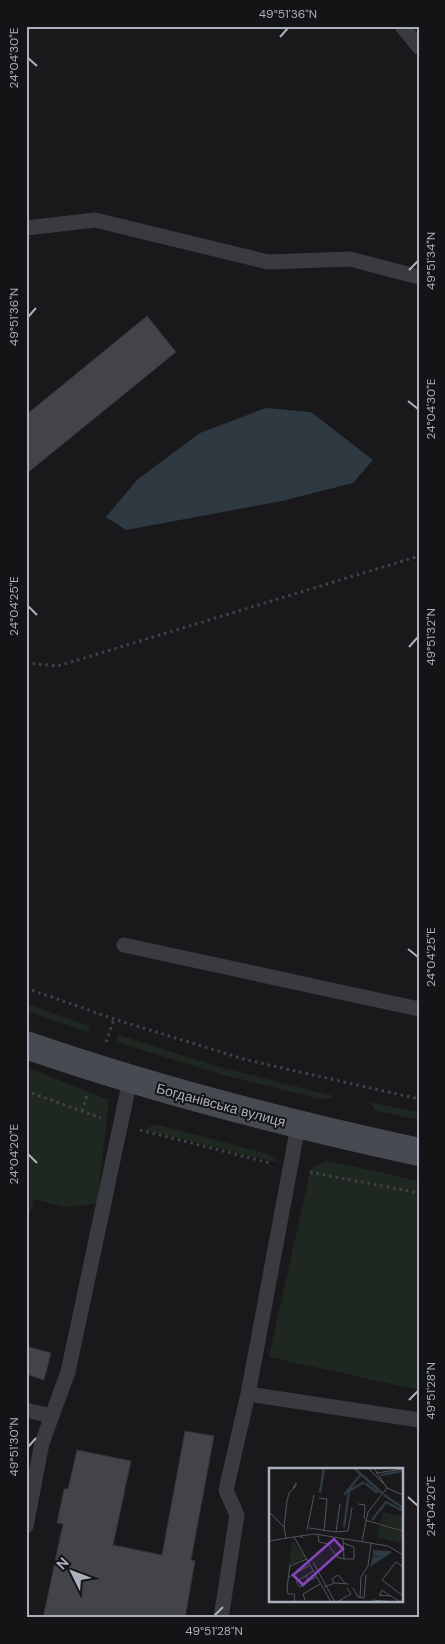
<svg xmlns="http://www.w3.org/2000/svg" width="445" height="1644" font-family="'DM Sans',sans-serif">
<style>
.green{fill:#1f2820}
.water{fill:#2e3942}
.building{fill:#434449;stroke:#333338}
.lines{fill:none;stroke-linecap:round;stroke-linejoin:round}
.path{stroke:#404248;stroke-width:3;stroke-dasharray:2.5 4;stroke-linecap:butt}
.lane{stroke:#3a3b41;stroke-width:15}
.secondary{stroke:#484a52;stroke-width:28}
.ticks{fill:none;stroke:#abb0bd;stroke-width:2}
.labels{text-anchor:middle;stroke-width:4;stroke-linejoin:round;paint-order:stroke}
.street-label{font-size:14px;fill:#abb0bd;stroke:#141417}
.inset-river{fill:none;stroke:#2e3942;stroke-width:2.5}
.inset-road{fill:none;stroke:#53555c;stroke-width:1}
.view{fill:#8546bf;fill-opacity:0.15;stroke:#8546bf;stroke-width:2.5}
.inset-edge{fill:none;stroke:#abb0bd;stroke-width:2.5}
.neatline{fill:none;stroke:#abb0bd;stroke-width:2}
.ticks-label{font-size:12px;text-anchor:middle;fill:#abb0bd}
</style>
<rect width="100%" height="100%" fill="#19191c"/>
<path class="green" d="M 29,1005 L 90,1026 L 87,1032 L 27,1011 Z
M 118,1035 L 223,1068 L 334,1096 L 324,1100 L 223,1075 L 116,1042 Z
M 26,1067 L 109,1100 L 97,1204 L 65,1207 L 34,1199 L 26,1226 Z
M 369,1102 L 419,1112 L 419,1120 L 376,1111 Z
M 155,1124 L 268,1154 L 280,1163 L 145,1130 Z
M 328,1161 L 419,1181 L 419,1390 L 269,1357 L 309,1177 L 313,1167 Z"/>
<path class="water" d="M 266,408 L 311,412 L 373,460 L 353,483 L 282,501 L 126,530 L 106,517 L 138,479 L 200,433 Z"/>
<path class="building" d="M 147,316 L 176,352 L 26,474 L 26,415 Z
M 26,1346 L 51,1353 L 44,1380 L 26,1374 Z
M 185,1431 L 214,1436 L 191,1560 L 195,1561 L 185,1618 L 43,1618 L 63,1524 L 57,1523 L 64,1489 L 68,1489 L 77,1450 L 131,1461 L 113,1545 L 162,1555 Z"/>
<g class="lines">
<path class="path" d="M 26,663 L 58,666 L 419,556
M 26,988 L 114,1019 L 247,1060 L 419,1099
M 106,1042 L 114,1019
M 26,1091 L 101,1118
M 82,1111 L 88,1093
M 140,1130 L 270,1163
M 310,1172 L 419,1193"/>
<path class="lane" d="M 402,26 L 419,47
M 26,228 L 95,220 L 268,262 L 350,259 L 419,277
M 124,945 L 419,1009
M 248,1394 L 419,1420
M 26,1410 L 52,1416
M 26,1526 L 42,1443 L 68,1372 L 130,1080
M 221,1618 L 237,1515 L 226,1490 L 248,1394 L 298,1126"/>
<path class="secondary" d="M 26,1045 C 156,1090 285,1123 419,1152"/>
</g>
<path class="ticks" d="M 280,37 L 288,28M 28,58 L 37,66M 409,270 L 418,261M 28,317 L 36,308M 408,401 L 418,409M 28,606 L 37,615M 409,647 L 418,637M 408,949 L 418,957M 28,1154 L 37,1163M 409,1400 L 418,1391M 28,1447 L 36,1438M 408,1497 L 418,1506M 214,1616 L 223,1607"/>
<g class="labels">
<g class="street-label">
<text transform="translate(221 1105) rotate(15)" y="5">Богданівська вулиця</text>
</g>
</g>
<g transform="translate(269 1468)">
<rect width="134" height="134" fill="#19191c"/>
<path d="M 114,44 L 134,49 L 134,62 L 111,55 ZM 111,57 L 134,64 L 131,75 L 108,69 ZM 23,72 L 37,90 L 22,96 L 17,117 Z" fill="#1f2820"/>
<path d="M 104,82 L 122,83 L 122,85 L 101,99 L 104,88 L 112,89 L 104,87 Z" fill="#2e3942"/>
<path class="inset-river" d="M 85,0 L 113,25M 112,7 L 133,3M 96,15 L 107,24 L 111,23M 51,25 L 55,0M 75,27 L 92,6M 115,27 L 134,40M 103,52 L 117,34 L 134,43M 75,59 L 80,23 L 95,14"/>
<path class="inset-road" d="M 99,0 L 118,19M 105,0 L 118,20M 107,5 L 134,1M 50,30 L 58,31 L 55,63M 71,36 L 67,64 L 79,63 L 83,40M 89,36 L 96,37 L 95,51M 0,44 L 15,59 L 17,70M 96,52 L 134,63M 15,59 L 18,33 L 20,25 L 27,18 L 27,15 L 24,20M 40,60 L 67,64M 38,62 L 45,27M 49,67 L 50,74 L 59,76 L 68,89 L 75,91 L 74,71M 31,68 L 46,66 L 119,78 L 134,87M 25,69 L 62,134M 0,73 L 31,68 L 34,70M 93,73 L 99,44 L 118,20 L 134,27M 74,75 L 85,79 L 85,91 L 75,91M 44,94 L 66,134M 134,99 L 127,94 L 113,112 L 134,128M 36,107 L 40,113 L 47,109M 20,109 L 41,97M 37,115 L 31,119 L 27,114 L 44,103M 65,115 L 63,111 L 69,107 L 76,115M 55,119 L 66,115 L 80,116M 84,120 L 89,129 L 95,130 L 97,107M 110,127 L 122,128 L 131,134M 111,127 L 113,122 L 121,128M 91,129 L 92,109 L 99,98 L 102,75M 36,132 L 34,126 L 51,116M 103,132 L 126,134M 26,134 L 25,126 L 19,126 L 18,120 L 21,98 L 38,91M 68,134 L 82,126 L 78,120"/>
<path class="view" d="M 65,71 L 74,81 L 34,117 L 24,107 Z"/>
<rect width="134" height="134" class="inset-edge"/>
</g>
<rect width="445" height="1644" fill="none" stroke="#141417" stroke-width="55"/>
<g transform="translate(72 1572) rotate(312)" stroke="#141417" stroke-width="4" paint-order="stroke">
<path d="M0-4L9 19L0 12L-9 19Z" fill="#abb0bd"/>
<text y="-8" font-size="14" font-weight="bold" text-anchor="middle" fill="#abb0bd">N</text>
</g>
<rect x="28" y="28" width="390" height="1588" class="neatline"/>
<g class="ticks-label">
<text x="288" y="18">49°51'36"N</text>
<text transform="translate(14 58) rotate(-90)" y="4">24°04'30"E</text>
<text transform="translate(431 261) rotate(-90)" y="4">49°51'34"N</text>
<text transform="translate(14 317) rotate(-90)" y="4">49°51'36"N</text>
<text transform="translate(431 409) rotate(-90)" y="4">24°04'30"E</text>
<text transform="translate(14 606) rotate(-90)" y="4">24°04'25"E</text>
<text transform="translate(431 637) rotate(-90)" y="4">49°51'32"N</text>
<text transform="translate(431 957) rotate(-90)" y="4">24°04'25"E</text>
<text transform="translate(14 1154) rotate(-90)" y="4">24°04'20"E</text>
<text transform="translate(431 1391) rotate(-90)" y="4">49°51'28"N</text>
<text transform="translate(14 1447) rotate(-90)" y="4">49°51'30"N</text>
<text transform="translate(431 1506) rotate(-90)" y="4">24°04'20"E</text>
<text x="214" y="1635">49°51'28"N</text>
</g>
</svg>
